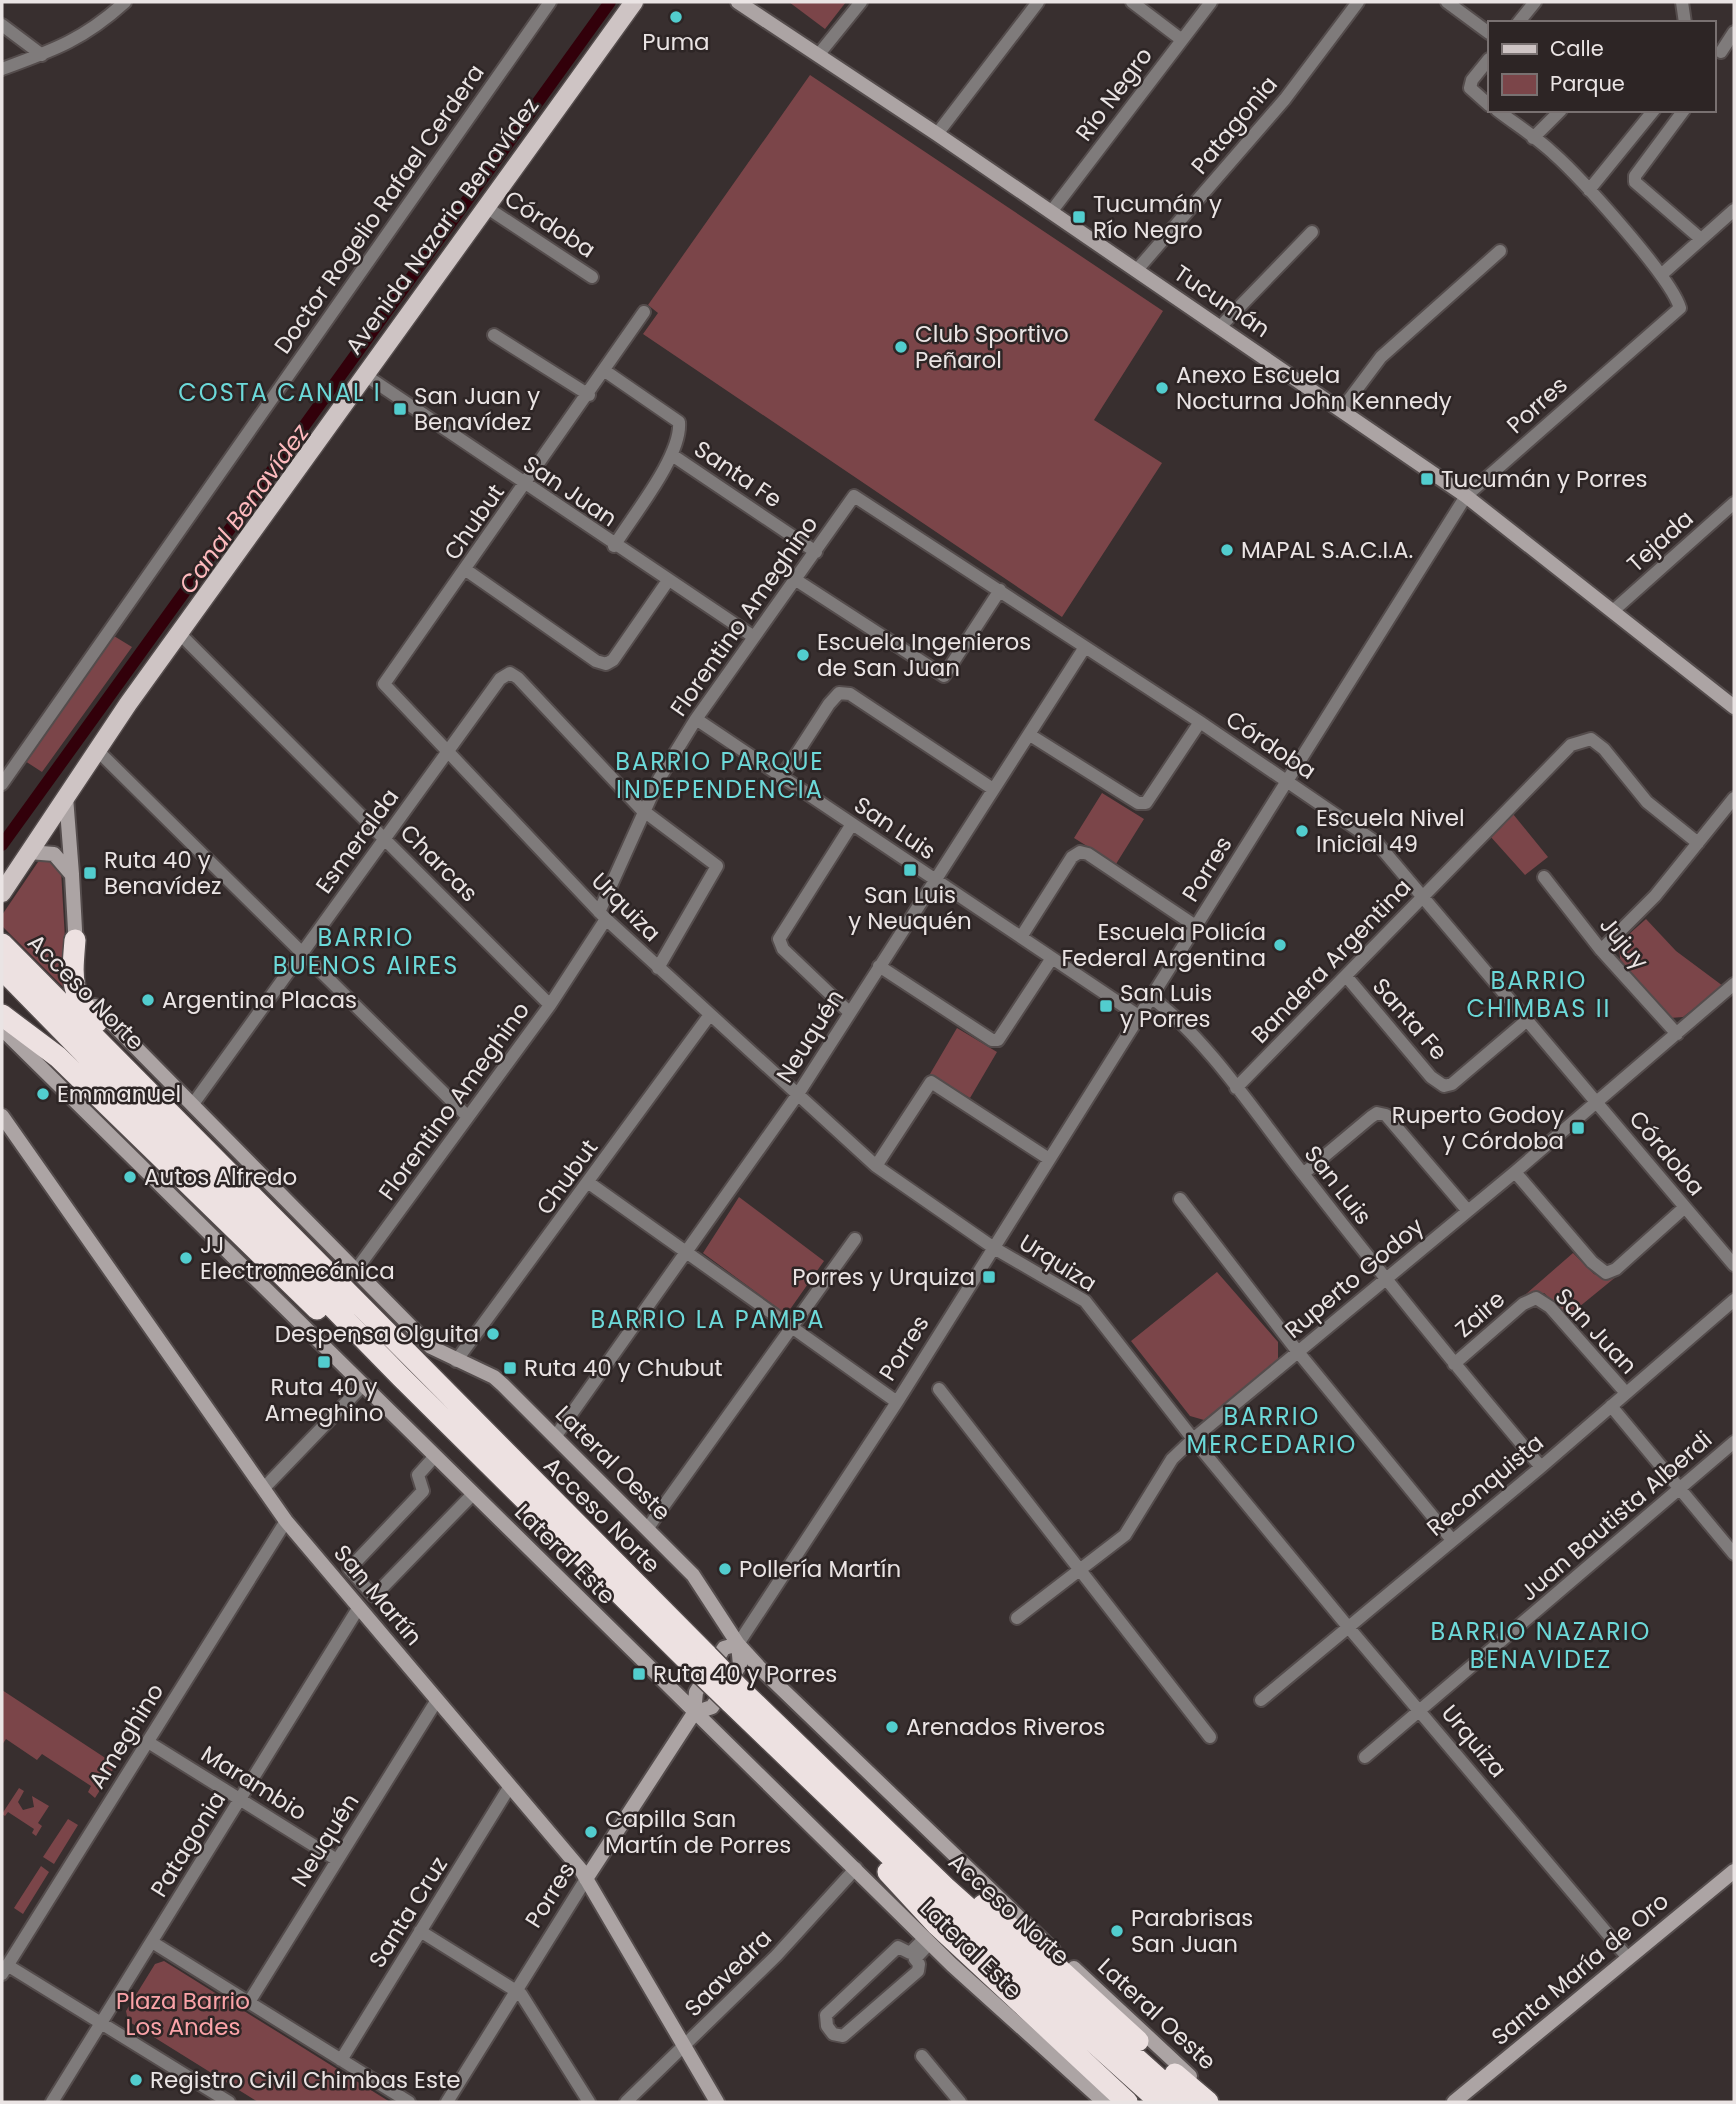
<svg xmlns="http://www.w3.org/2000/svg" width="1736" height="2104" font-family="Poppins,sans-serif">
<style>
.green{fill:#7b4549}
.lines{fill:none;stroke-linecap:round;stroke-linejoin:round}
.canal{stroke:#32000a;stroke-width:12}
.street-casing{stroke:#544c4c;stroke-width:16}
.secondary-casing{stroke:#544c4c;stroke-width:18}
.primary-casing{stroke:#544c4c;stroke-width:21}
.highway-casing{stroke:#544c4c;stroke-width:24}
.street{stroke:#7f7b7b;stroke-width:12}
.secondary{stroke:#aca4a4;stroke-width:14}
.primary{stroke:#cec4c4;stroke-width:18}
.highway{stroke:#ede1e1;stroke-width:21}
.highway-bridge-casing{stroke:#544c4c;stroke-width:24;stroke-linecap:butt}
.highway-bridge{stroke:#ede1e1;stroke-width:21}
.poi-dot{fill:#52cdce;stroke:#2d2525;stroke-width:2.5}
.labels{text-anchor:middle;stroke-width:5;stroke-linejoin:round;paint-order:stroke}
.poi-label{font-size:23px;fill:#eae4e4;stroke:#2d2525;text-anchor:start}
.street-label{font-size:23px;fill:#eae4e4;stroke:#2d2525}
.park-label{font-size:23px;fill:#fba3a8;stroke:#2d2525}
.neighbourhood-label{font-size:24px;letter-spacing:2px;fill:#6cd9d9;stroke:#2d2525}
.water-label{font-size:24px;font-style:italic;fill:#febabe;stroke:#2d2525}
</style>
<rect width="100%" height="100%" fill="#382f2f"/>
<path class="green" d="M 789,2 L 846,2 L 825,29 Z
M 810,75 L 1163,311 L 1094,420 L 1162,463 L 1062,617 L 643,334 L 658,313 L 648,305 Z
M 114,636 L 132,647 L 42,772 L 25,761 Z
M 1102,793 L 1144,819 L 1116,864 L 1074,838 Z
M 1513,814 L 1548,857 L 1525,875 L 1490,836 Z
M 40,859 L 50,859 L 61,870 L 66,956 L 73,997 L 2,926 L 2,915 Z
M 1646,919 L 1676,951 L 1723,986 L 1683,1017 L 1670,1018 L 1620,959 L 1619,943 Z
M 957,1028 L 997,1052 L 970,1098 L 930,1074 Z
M 739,1197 L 824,1261 L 791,1308 L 783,1312 L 703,1253 Z
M 1573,1253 L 1594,1274 L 1602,1277 L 1617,1276 L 1568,1316 L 1544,1293 L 1526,1294 Z
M 1217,1272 L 1278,1342 L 1278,1360 L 1204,1420 L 1190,1416 L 1131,1341 Z
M 2,1690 L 116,1765 L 95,1798 L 88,1792 L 91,1786 L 42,1754 L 37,1760 L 6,1739 L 2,1745 Z
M 19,1788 L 24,1791 L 18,1802 L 23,1810 L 34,1807 L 32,1796 L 49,1806 L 38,1823 L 42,1826 L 36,1836 L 32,1833 L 34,1829 L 8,1812 L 5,1816 L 2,1814 Z
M 68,1819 L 78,1825 L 54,1864 L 43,1857 Z
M 41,1866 L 49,1872 L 23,1914 L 14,1908 Z
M 164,1961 L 390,2102 L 258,2102 L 128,2021 L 126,2011 L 155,1964 Z"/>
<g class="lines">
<path class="canal" d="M 2,845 L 610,2"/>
<defs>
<path id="street" d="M 1132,2 L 1182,40
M 1447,2 L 1489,33
M 1682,2 L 1685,23
M 1518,23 L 1535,2
M 2,25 L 42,55
M 1721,52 L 1734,32
M 819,54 L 861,2
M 1489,59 L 1472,80 L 1470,88 L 1489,105
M 2,69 C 54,50 83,40 125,2
M 1684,110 L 1635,176 L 1635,182 L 1701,239
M 937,134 L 1038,2
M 1533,138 L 1561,110
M 1589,190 L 1654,110
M 486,207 L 592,277
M 1051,212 L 1211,2
M 1136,271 L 1285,99 L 1358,2
M 1661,275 L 1734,210
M 644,312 L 384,684 L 606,919 L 876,1166 L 994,1248 L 1085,1301 L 1193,1439 L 1349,1628 L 1628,1958
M 1220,327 L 1312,232
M 494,335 L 589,395
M 605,371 L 679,422 C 682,456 633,515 614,546
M 365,375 L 754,637
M 1342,409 L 1381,357 L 1500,251
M 672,455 L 816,552
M 466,570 L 596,661 L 606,664 L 613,660 L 667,582
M 796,580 L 944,676 L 1000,590
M 1614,610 L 1734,503
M 179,633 L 550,1005
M 696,719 L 1140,1017
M 1030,735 L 1138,803 L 1146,803 L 1200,722
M 97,750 L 468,1117
M 781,778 L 829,704 L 839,693 L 850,694 L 993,789
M 2,784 L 550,2
M 1544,877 L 1601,950 L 1677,1034
M 599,912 L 659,779 L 696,719 L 854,496 L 1200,722 L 1377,843 L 1734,1265
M 1021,937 L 1072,857 L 1080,852 L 1088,854 L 1197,927
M 1601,950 L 1655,896 L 1734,798
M 879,966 L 992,1040 L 998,1040 L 1052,958
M 1346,976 L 1431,1077 L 1444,1086 L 1452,1084 L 1526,1021
M 1152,998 C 1207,1038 1261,1121 1304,1175 C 1381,1274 1460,1371 1541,1467
M 849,1012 L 783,949 L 779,939 L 852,824
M 1236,1088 L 1571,745 L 1591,739 L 1604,749 L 1647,802 L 1698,843
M 193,1104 L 500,679 L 510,673 L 518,678 L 641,809 L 717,866 L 658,968
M 876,1166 L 931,1082 L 1049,1159
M 1515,1172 L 1592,1262 L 1606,1273 L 1616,1269 L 1685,1207
M 1303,1174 L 1371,1117 L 1377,1113 L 1386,1115 L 1468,1211
M 589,1183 L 897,1402
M 1180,1199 L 1298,1352 L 1452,1540
M 356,1270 L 550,1005 L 606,919
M 456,1361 L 709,1016
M 1454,1364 L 1523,1304 L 1536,1298 L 1550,1307 L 1626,1393
M 939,1389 L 1210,1737
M 1611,1406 L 1734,1554
M 555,1437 L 798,1094 L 1085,647
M 435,1456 L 418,1475 L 423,1491 L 349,1569 L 374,1596 L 473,1494
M 263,1489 L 364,1384
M 647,1529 L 855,1239
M 1017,1618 L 1125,1535 L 1172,1459 L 1193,1439 L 1515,1172 L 1734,984
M 738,1644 L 897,1402 L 1466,496 L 1680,308 C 1671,277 1580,177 1553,153 C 1536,137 1515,124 1497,110
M 1261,1700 L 1541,1467 L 1734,1300
M 148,1742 L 337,1860
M 1365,1757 L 1734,1442
M 420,1931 L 521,1994 L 589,2102
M 925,1938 L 910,1953 L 898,1947 L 826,2015 L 827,2026 L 833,2034 L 843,2036 L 918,1971 L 919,1964 L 915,1959 L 930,1943
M 152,1942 L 409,2102
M 7,1965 L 229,2102
M 2,1974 L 286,1521
M 249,2002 L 437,1700
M 922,2056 L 960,2102
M 341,2060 L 510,1786
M 52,2102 L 359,1607
M 447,2102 L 586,1879
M 626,2102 L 776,1956 L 856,1868"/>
<path id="secondary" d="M 738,2 L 937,134 L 1466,496 L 1734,707
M 66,797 L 72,874
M 29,852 L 54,854 L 72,875 L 76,948
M 95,1006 L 431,1347 L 494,1377 L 503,1385 L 693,1575 L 738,1644 L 759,1667 L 1053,1950
M 2,1029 L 952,1965 L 1104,2102
M 2,1116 L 286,1521 L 581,1870 L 717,2102
M 694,1713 L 712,1707 L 740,1665 L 738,1644
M 586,1879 L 694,1713 L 696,1692 L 724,1648 L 738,1644
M 1074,1968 L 1190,2076
M 1454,2102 L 1734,1871"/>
<path id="primary" d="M 2,893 L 128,704 L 634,2"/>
<path id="highway" d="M 75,940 C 72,978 69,993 97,1022
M 2,944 L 707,1655
M 2,969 L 401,1377 L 697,1670
M 2,1015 L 58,1057 L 317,1309
M 739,1688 L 945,1887 L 1185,2102
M 730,1702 L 937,1901 L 1160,2102
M 888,1872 L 937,1925 L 1127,2102
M 983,1905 L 1045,1956 L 1138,2041
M 1175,2074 L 1208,2102"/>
</defs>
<use href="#street" class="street-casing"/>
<use href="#secondary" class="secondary-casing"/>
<use href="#primary" class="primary-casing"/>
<use href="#highway" class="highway-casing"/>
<use href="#street" class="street"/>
<use href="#secondary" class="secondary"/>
<use href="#primary" class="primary"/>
<use href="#highway" class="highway"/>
<defs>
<path id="highway-bridge" d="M 707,1655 L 739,1688
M 697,1670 L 730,1702"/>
</defs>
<use href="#highway-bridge" class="highway-bridge-casing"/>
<use href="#highway-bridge" class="highway-bridge"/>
</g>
<g class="poi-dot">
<circle cx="676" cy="17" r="7"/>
<rect x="1072" y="210" width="14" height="14" rx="3.5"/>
<circle cx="901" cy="347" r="7"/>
<circle cx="1162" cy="388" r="7"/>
<rect x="393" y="402" width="14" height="14" rx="3.5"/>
<rect x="1420" y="472" width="14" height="14" rx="3.5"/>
<circle cx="1227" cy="550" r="7"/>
<circle cx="803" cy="655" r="7"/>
<circle cx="1302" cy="831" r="7"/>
<rect x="903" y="863" width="14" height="14" rx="3.5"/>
<rect x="83" y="866" width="14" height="14" rx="3.5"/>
<circle cx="1280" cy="945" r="7"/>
<circle cx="148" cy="1000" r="7"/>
<rect x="1099" y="999" width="14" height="14" rx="3.5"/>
<circle cx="43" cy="1094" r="7"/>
<rect x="1571" y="1121" width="14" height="14" rx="3.5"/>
<circle cx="130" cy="1177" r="7"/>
<circle cx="186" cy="1258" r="7"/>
<rect x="982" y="1270" width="14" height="14" rx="3.5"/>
<circle cx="493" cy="1334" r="7"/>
<rect x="317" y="1355" width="14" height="14" rx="3.5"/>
<rect x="503" y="1361" width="14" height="14" rx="3.5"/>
<circle cx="725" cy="1569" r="7"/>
<rect x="632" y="1667" width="14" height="14" rx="3.5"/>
<circle cx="892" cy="1727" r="7"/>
<circle cx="591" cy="1832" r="7"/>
<circle cx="1117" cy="1931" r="7"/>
<circle cx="136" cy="2080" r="7"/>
</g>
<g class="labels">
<g class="poi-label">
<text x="676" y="50" text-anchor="middle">Puma</text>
<text x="1093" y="212">Tucumán y<tspan x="1093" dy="26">Río Negro</tspan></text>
<text x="915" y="342">Club Sportivo<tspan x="915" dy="26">Peñarol</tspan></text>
<text x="1176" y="383">Anexo Escuela<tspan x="1176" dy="26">Nocturna John Kennedy</tspan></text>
<text x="414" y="404">San Juan y<tspan x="414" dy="26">Benavídez</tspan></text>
<text x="1441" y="487">Tucumán y Porres</text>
<text x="1241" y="558">MAPAL S.A.C.I.A.</text>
<text x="817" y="650">Escuela Ingenieros<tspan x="817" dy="26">de San Juan</tspan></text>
<text x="1316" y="826">Escuela Nivel<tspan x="1316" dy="26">Inicial 49</tspan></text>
<text x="104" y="868">Ruta 40 y<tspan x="104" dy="26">Benavídez</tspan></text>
<text x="910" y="903" text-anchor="middle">San Luis<tspan x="910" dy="26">y Neuquén</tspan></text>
<text x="1266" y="940" text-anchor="end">Escuela Policía<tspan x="1266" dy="26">Federal Argentina</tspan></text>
<text x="1120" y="1001">San Luis<tspan x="1120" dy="26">y Porres</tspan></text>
<text x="162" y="1008">Argentina Placas</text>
<text x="57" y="1102">Emmanuel</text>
<text x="1564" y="1123" text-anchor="end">Ruperto Godoy<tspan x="1564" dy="26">y Córdoba</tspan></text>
<text x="144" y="1185">Autos Alfredo</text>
<text x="200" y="1253">JJ<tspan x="200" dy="26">Electromecánica</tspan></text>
<text x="975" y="1285" text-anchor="end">Porres y Urquiza</text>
<text x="479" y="1342" text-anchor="end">Despensa Olguita</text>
<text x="524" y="1376">Ruta 40 y Chubut</text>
<text x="324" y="1395" text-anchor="middle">Ruta 40 y<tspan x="324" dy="26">Ameghino</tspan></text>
<text x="739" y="1577">Pollería Martín</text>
<text x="653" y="1682">Ruta 40 y Porres</text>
<text x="906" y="1735">Arenados Riveros</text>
<text x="605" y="1827">Capilla San<tspan x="605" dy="26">Martín de Porres</tspan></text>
<text x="1131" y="1926">Parabrisas<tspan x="1131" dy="26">San Juan</tspan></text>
<text x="150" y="2088">Registro Civil Chimbas Este</text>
</g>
<g class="street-label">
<text transform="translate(1114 94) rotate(-53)" y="8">Río Negro</text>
<text transform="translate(1234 125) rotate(-50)" y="8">Patagonia</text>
<text transform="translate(379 209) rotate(-55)" y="8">Doctor Rogelio Rafael Cerdera</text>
<text transform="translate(550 224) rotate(33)" y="8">Córdoba</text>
<text transform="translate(442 226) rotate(-54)" y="8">Avenida Nazario Benavídez</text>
<text transform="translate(1222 301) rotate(34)" y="8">Tucumán</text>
<text transform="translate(1537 405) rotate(-42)" y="8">Porres</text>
<text transform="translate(738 474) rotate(34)" y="8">Santa Fe</text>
<text transform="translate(570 491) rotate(34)" y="8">San Juan</text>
<text transform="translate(474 522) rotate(-55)" y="8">Chubut</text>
<text transform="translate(1660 541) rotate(-42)" y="8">Tejada</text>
<text transform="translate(744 616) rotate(-55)" y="8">Florentino Ameghino</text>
<text transform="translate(1271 745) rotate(34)" y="8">Córdoba</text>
<text transform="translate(895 828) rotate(34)" y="8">San Luis</text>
<text transform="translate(357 841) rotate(-54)" y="8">Esmeralda</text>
<text transform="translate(439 863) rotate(45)" y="8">Charcas</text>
<text transform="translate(1207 869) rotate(-58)" y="8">Porres</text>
<text transform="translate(626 907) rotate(45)" y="8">Urquiza</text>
<text transform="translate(1624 943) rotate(50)" y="8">Jujuy</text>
<text transform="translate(1331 961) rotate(-46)" y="8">Bandera Argentina</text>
<text transform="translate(86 992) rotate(45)" y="8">Acceso Norte</text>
<text transform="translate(1410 1019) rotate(49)" y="8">Santa Fe</text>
<text transform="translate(810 1036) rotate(-58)" y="8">Neuquén</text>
<text transform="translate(454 1101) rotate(-54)" y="8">Florentino Ameghino</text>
<text transform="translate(1667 1153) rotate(50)" y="8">Córdoba</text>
<text transform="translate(567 1177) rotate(-54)" y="8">Chubut</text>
<text transform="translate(1338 1185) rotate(52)" y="8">San Luis</text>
<text transform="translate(1058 1263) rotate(32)" y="8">Urquiza</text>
<text transform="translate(1354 1278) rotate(-40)" y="8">Ruperto Godoy</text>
<text transform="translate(1480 1314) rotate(-41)" y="8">Zaire</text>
<text transform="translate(1596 1331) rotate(47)" y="8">San Juan</text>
<text transform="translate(904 1348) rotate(-58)" y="8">Porres</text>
<text transform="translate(613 1463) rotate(45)" y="8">Lateral Oeste</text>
<text transform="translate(1485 1485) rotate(-40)" y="8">Reconquista</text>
<text transform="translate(602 1515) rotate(45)" y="8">Acceso Norte</text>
<text transform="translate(1616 1516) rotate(-41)" y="8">Juan Bautista Alberdi</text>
<text transform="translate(565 1554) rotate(45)" y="8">Lateral Este</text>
<text transform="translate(378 1595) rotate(50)" y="8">San Martín</text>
<text transform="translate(126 1736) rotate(-58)" y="8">Ameghino</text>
<text transform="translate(1474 1741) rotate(50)" y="8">Urquiza</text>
<text transform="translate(254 1783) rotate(32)" y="8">Marambio</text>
<text transform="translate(325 1840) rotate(-58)" y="8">Neuquén</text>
<text transform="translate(188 1844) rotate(-58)" y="8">Patagonia</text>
<text transform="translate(550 1895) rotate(-58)" y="8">Porres</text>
<text transform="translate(1009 1909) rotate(42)" y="8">Acceso Norte</text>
<text transform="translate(408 1912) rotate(-58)" y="8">Santa Cruz</text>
<text transform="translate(971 1949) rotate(44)" y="8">Lateral Este</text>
<text transform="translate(1580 1969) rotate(-40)" y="8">Santa María de Oro</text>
<text transform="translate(728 1973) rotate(-45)" y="8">Saavedra</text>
<text transform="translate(1157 2014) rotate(43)" y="8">Lateral Oeste</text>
</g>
<g class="park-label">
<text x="183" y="2009">Plaza Barrio<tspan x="183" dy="26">Los Andes</tspan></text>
</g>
<g class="neighbourhood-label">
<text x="280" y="401">COSTA CANAL I</text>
<text x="720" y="770">BARRIO PARQUE<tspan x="720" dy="28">INDEPENDENCIA</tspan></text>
<text x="366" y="946">BARRIO<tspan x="366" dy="28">BUENOS AIRES</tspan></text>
<text x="1539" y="989">BARRIO<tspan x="1539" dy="28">CHIMBAS II</tspan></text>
<text x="708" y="1328">BARRIO LA PAMPA</text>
<text x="1272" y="1425">BARRIO<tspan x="1272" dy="28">MERCEDARIO</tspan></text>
<text x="1541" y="1640">BARRIO NAZARIO<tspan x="1541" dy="28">BENAVIDEZ</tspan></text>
</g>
<g class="water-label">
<text transform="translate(244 509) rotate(-54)" y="8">Canal Benavídez</text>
</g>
</g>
<rect width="1736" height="2104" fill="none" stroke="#eae4e4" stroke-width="7"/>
<rect x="1488" y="21" width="228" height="91" fill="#2d2525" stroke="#797171" stroke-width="2"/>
<rect x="1502" y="44" width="35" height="10" fill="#cec4c4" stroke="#797171" stroke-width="2"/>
<text x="1550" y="56" font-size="21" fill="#eae4e4">Calle</text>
<rect x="1502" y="74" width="35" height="21" fill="#7b4549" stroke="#797171" stroke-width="2"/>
<text x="1550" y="91" font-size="21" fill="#eae4e4">Parque</text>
</svg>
